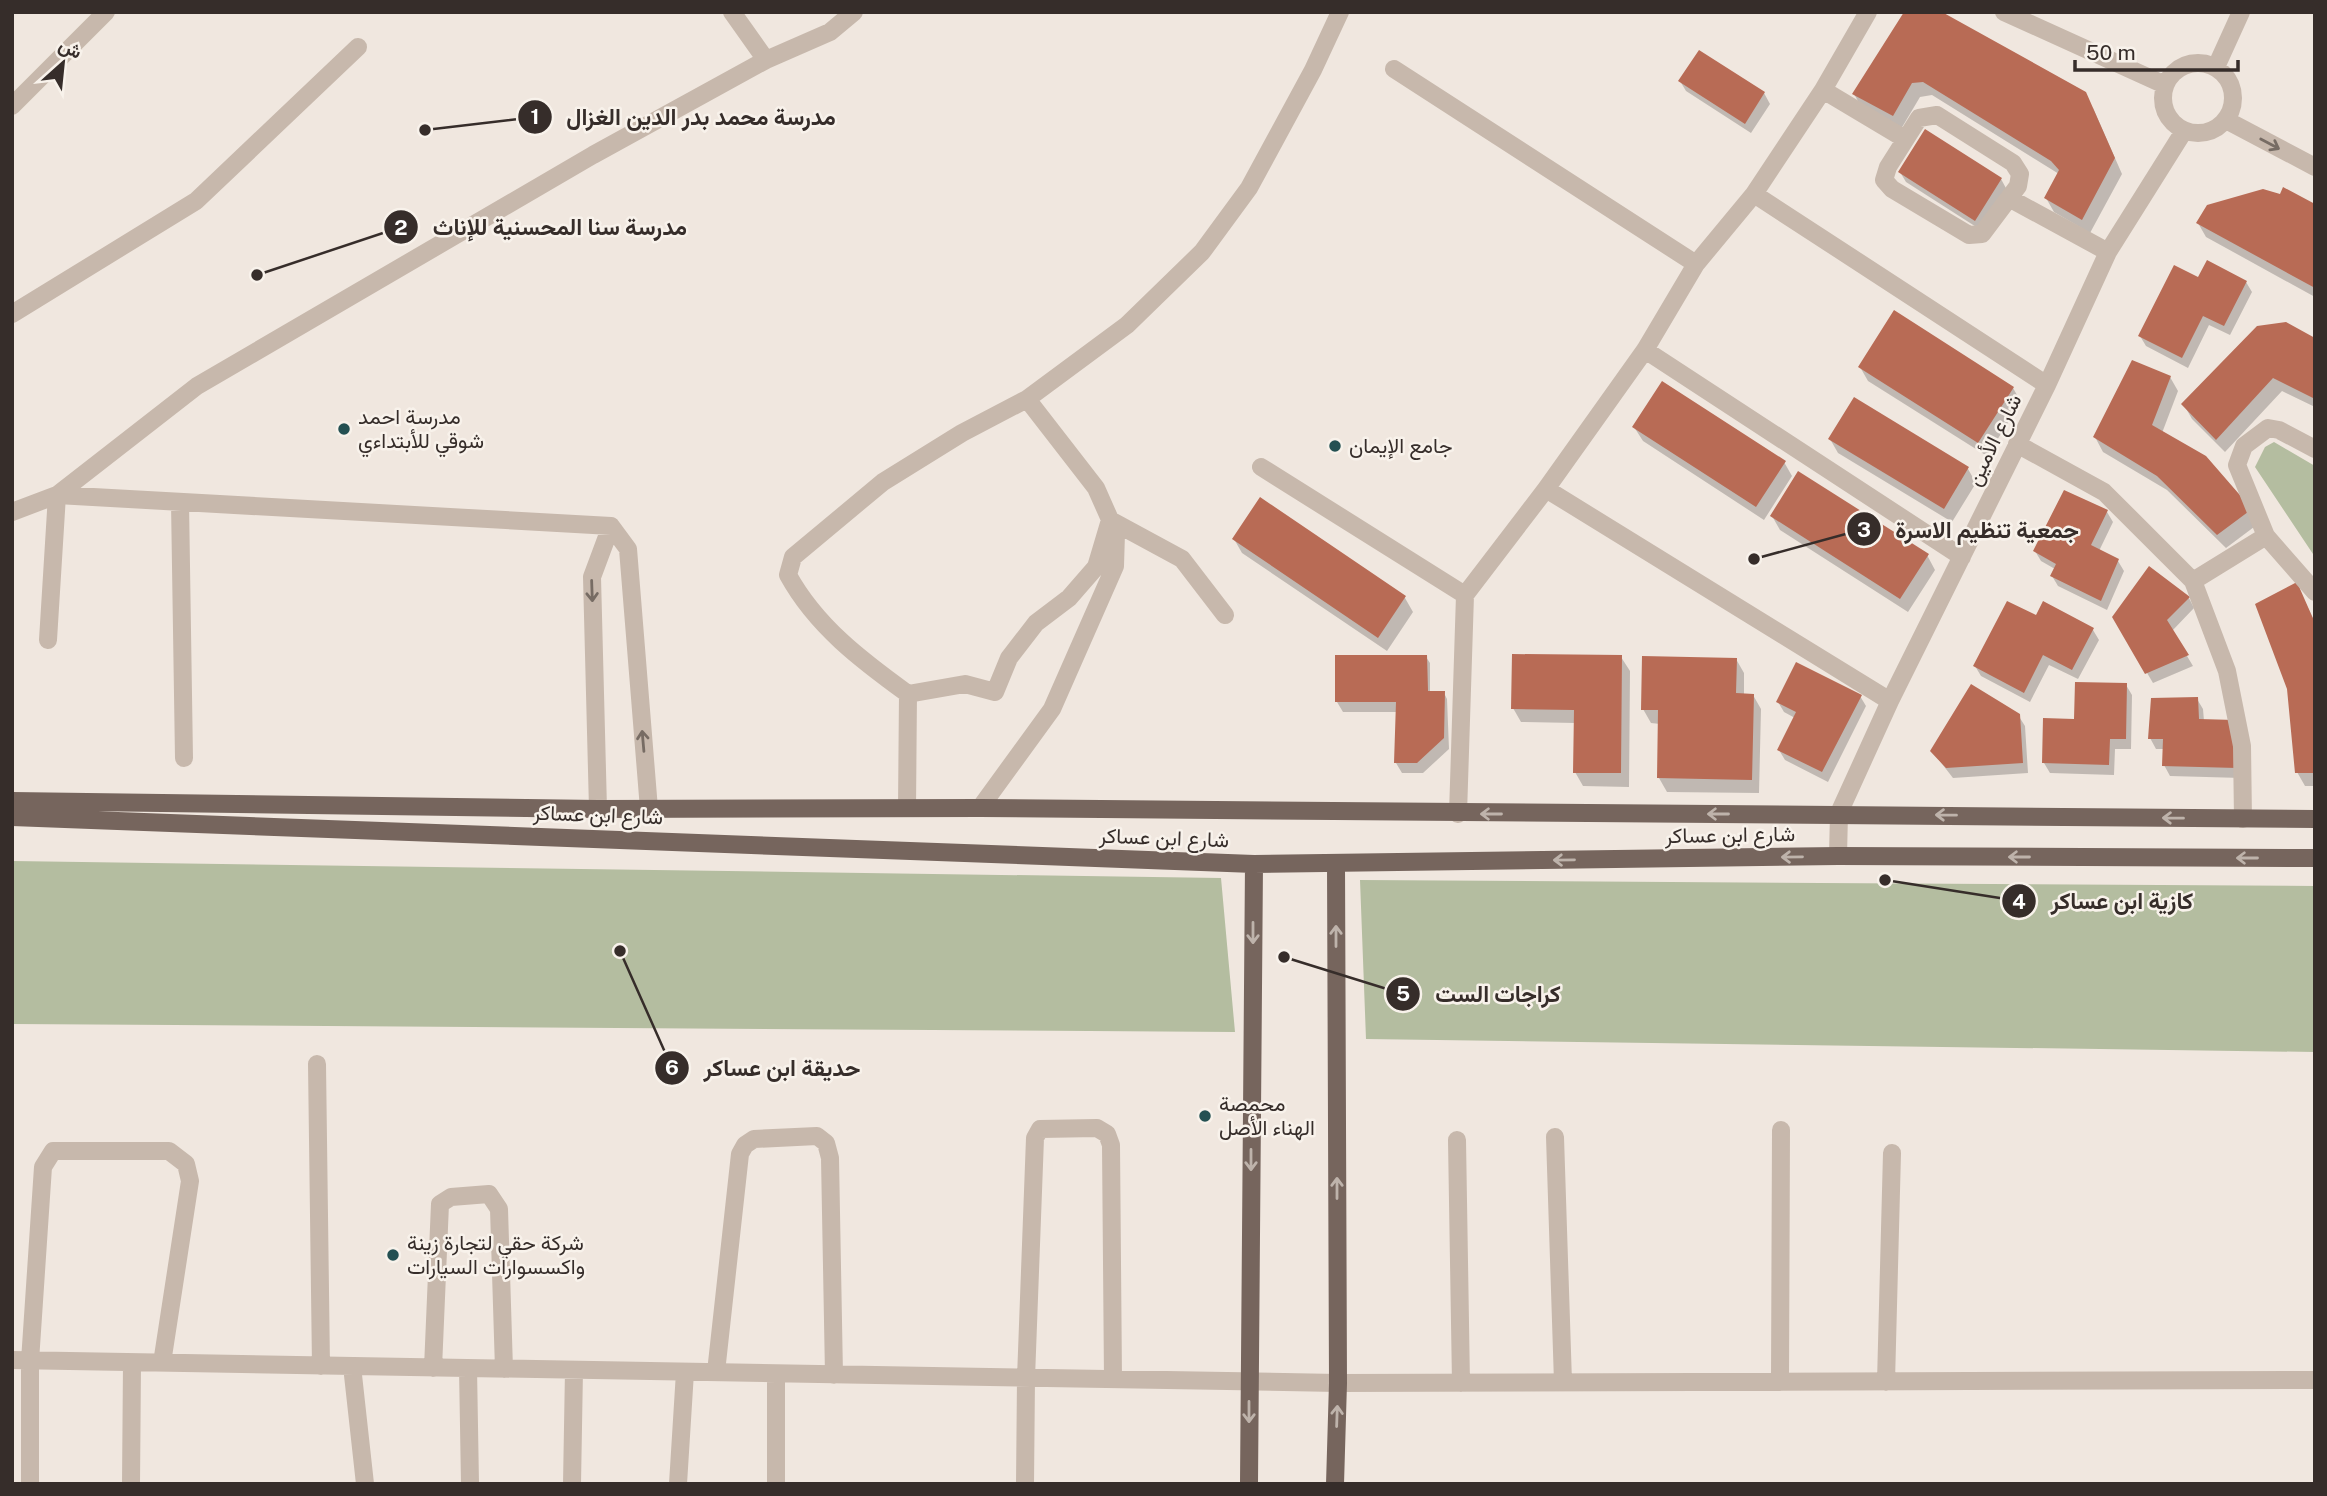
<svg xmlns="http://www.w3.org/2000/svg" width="2327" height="1496" font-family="'Public Sans',Vazirmatn,sans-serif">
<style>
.green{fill:#b4bda0}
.shadow{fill:#0003}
.building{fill:#b86b55}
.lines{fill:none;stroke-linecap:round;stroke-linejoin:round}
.minor{stroke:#c7b8ac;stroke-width:18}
.major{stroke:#76655d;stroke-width:18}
.oneway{stroke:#776c64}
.oneway2{stroke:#beb3ab}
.poi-dot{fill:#245052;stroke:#f8f2eb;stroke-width:2.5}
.labels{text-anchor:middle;stroke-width:5;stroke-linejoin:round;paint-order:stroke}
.poi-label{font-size:21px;fill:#362d2a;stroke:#f8f2eb;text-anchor:start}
.street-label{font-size:21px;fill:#362d2a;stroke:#f8f2eb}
.leader{fill:none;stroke:#362d2a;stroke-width:2.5}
.callout-dot{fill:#362d2a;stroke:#f8f2eb;stroke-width:2.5}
.mark-label{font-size:21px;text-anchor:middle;font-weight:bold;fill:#fff}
.callout-label{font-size:23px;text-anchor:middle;font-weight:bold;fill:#362d2a;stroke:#f8f2eb;stroke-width:5;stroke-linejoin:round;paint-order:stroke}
</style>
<rect width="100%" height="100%" fill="#f0e7df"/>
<path class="green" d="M 2274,442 L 2315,466 L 2315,557 L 2255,467 L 2265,447 Z
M 12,861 L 1221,878 L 1235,1032 L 12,1024 Z
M 1360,880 L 2315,886 L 2315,1052 L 1366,1039 Z"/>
<path class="shadow" d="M 1906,12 L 2093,108 L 2122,174 L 2090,233 L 2054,212 L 2046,198 L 2059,174 L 1932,95 L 1920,97 L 1901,129 L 1862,108 L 1854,94 Z
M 1680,81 L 1764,93 L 1770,104 L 1751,133 L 1686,91 Z
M 1926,131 L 2001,179 L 2007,190 L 1981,230 L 1906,182 L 1900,172 Z
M 2315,206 L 2315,297 L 2206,237 L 2198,223 Z
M 2199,279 L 2246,282 L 2252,292 L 2230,335 L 2209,325 L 2188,368 L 2146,346 L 2140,336 Z
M 2315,340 L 2315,407 L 2282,391 L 2225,452 L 2192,419 L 2184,405 Z
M 1860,367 L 2013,388 L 2021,402 L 1987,456 L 1868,381 Z
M 2170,377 L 2178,391 L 2162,433 L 2250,510 L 2258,524 L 2226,548 L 2167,490 L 2103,452 L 2095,437 Z
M 1854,399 L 1968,469 L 1976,483 L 1952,522 L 1838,453 L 1830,439 Z
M 1634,427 L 1784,462 L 1792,476 L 1764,520 L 1643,441 Z
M 2107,512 L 2113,522 L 2099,551 L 2118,561 L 2124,571 L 2107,610 L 2058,586 L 2052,576 L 2055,569 L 2041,561 L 2035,551 Z
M 1772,516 L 1927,555 L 1935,570 L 1908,612 L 1780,530 Z
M 1234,539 L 1405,598 L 1413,612 L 1387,651 L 1242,553 Z
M 2296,584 L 2315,622 L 2315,786 L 2305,786 L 2297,772 Z
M 2189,598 L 2194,608 L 2172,631 L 2193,666 L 2153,683 L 2114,617 Z
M 2036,618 L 2093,630 L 2099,640 L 2078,679 L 2049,665 L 2030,702 L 1981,676 L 1975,666 Z
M 1426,657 L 1430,663 L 1430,693 L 1444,693 L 1447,699 L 1449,749 L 1423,773 L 1402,773 L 1396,763 L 1398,712 L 1343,712 L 1337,702 Z
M 1621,657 L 1630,671 L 1629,787 L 1583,786 L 1575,772 L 1575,723 L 1521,722 L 1513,708 Z
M 1736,659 L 1744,673 L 1744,695 L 1753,695 L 1761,709 L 1759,793 L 1667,792 L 1659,778 L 1660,724 L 1651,723 L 1643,709 Z
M 2126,685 L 2132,695 L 2131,749 L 2115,749 L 2114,775 L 2050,773 L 2044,763 L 2075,721 Z
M 1860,696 L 1866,706 L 1828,782 L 1785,760 L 1779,750 L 1795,718 L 1784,712 L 1778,702 Z
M 2197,699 L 2203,709 L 2204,721 L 2242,778 L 2170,776 L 2164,765 L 2164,749 L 2156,749 L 2150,738 Z
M 2018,715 L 2025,726 L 2028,773 L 1953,778 L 1932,751 Z"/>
<path class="building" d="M 1904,12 L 1942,12 L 2086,92 L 2115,158 L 2082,220 L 2044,198 L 2059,170 L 2051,161 L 1923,82 L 1912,83 L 1893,116 L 1852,94 Z
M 1699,50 L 1765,92 L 1745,124 L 1678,81 Z
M 1925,129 L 2002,178 L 1975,221 L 1898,172 Z
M 2283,187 L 2315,204 L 2315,288 L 2196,223 L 2207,205 L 2263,189 L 2280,194 Z
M 2207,260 L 2247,281 L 2224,326 L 2203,316 L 2182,358 L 2138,336 L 2174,265 L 2198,277 Z
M 1894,310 L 2014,387 L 1978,443 L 1858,367 Z
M 2286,322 L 2315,338 L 2315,399 L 2273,378 L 2216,440 L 2181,404 L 2257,326 Z
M 2132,360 L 2171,376 L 2152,425 L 2206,456 L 2252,509 L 2217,535 L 2157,476 L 2093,437 Z
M 1662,381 L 1786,461 L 1756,507 L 1632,427 Z
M 1854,397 L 1969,467 L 1944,509 L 1828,439 Z
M 1798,471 L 1929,554 L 1900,599 L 1770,516 Z
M 2064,490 L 2108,510 L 2091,545 L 2119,559 L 2101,601 L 2050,576 L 2056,564 L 2033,551 Z
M 1260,497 L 1406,596 L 1378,638 L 1232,539 Z
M 2149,566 L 2190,597 L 2167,620 L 2189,655 L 2145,674 L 2112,617 Z
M 2297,582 L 2315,623 L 2315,773 L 2295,773 L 2287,689 L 2255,604 Z
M 2007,601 L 2036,615 L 2043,601 L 2094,628 L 2072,670 L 2043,655 L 2024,693 L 1973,666 Z
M 1512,654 L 1622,655 L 1621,773 L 1573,773 L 1574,710 L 1511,709 Z
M 1335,655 L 1427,655 L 1428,691 L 1445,691 L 1444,738 L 1417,763 L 1394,763 L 1396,702 L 1335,702 Z
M 1642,656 L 1737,658 L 1736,693 L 1754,694 L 1752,780 L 1657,778 L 1658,710 L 1641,710 Z
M 1796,662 L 1862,695 L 1822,772 L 1777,750 L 1796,712 L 1776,702 Z
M 2075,682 L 2127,683 L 2126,739 L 2110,739 L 2109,765 L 2042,763 L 2043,718 L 2074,719 Z
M 1971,684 L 2020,714 L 2023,763 L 1946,768 L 1930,751 Z
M 2198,697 L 2199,719 L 2235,720 L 2237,768 L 2162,766 L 2163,739 L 2148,739 L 2151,698 Z"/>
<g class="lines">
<path class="minor" d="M 2004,12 L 2165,85
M 766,60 L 830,32 L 854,12
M2163 98a35 35 0 1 1 70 0a35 35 0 1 1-70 0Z
M 2216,67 L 2241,12
M 1394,69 L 1696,264
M 1823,90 L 1905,139
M 12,106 L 106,12
M 1937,115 L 2013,163 L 2020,174 L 2018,186 L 1982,234 L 1969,235 L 1892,189 L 1884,180 L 1888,167 L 1919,118 Z
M 2226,120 L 2315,167
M 1754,194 L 2047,385
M 2009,198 L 2108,252
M 12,314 L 196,201 L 358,47
M 1645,350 L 1962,557
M 2017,444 L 2104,492 L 2193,581 L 2227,671 L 2242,746 L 2243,819
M 2315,449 L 2279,430 L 2268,428 L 2244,446 L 2237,465 L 2266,536 L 2315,592
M 1261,467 L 1465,595
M 1546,489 L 1890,701
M 180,502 L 184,758
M 12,512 L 57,495 L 48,640
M 2193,581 L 2266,536
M 908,694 L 965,684 L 995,692 L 1009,658 L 1036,623 L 1069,598 L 1096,567 L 1110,520 L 1182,559 L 1225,615
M 907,808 L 908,694 C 861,660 816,626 788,575 L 793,557 L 883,482 L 962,433 L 1027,399 L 1127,325 L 1202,252 L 1249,188 L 1313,70 L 1340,12
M 980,808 L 1052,709 L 1115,566 L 1116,533 L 1096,488 L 1027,399
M 598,809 L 592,577 L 611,526
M 649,809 L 628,549 L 611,526 L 57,495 L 197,386 L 593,155 L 766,60 L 732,12
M 1458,814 L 1465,595 L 1546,489 L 1645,350 L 1696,264 L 1754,194 L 1823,90 L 1868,12
M 1838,856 L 1839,813 L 1890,701 L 2047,385 L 2108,252 L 2184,131
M 317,1064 L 321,1366
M 1555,1137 L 1563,1382
M 1457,1140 L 1461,1383
M 12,1360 L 1338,1383 L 2315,1380
M 352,1366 L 365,1484
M 433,1368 L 440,1204 L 451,1197 L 489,1194 L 499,1209 L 504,1369
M 468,1368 L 470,1484
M 716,1372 L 740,1154 L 745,1145 L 754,1139 L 817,1136 L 826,1143 L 830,1158 L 834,1375
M 1780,1382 L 1781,1130
M 1886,1382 L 1892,1153
M 30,1484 L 30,1361 L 43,1167 L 53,1151 L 169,1151 L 186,1164 L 190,1181 L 162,1363
M 131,1484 L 132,1363
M 572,1484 L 574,1370
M 678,1484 L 685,1372
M 776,1484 L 776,1374
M 1025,1484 L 1026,1378 L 1035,1138 L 1040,1129 L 1097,1128 L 1107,1134 L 1111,1145 L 1113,1379"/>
<path class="major" d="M 12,801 L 598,809 L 980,808 L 2315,819
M 12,817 L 1254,864 L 1838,856 L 2315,858
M 1249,1484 L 1254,864
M 1335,1484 L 1338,1383 L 1336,864"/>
</g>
<defs><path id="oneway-shaft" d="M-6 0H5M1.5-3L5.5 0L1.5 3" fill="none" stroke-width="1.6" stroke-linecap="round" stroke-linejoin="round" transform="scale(1.75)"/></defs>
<g class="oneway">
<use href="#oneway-shaft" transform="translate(2270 144) rotate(28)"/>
<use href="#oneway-shaft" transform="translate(592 591) rotate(88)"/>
<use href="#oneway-shaft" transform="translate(643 741) rotate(-95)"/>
</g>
<g class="oneway2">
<use href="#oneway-shaft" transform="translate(1491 814) rotate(180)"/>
<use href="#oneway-shaft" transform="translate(1718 814) rotate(180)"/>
<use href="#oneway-shaft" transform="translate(1946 815) rotate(-179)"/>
<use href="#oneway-shaft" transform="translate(2173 818) rotate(-179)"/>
<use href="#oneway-shaft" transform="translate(1792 857) rotate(179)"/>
<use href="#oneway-shaft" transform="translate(2019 857) rotate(-180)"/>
<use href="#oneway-shaft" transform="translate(2247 858) rotate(-180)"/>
<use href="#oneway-shaft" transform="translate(1564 860) rotate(179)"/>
<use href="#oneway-shaft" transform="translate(1253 933) rotate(90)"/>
<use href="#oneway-shaft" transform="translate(1336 936) rotate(-90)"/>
<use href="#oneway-shaft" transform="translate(1251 1160) rotate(90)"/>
<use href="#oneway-shaft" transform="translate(1337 1188) rotate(-90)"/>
<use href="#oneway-shaft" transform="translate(1249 1412) rotate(90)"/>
<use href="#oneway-shaft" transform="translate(1337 1416) rotate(-88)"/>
</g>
<g class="poi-dot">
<circle cx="344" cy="429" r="7"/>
<circle cx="1335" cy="446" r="7"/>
<circle cx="1205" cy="1116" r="7"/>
<circle cx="393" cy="1255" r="7"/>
</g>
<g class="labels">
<g class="poi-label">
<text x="358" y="424">مدرسة احمد<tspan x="358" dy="24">شوقي للأبتداءي</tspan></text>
<text x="1349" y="453">جامع الإيمان</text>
<text x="1219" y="1111">محمصة<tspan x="1219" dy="24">الهناء الأصل</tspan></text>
<text x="407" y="1250">شركة حقي لتجارة زينة<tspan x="407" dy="24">واكسسوارات السيارات</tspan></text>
</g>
<g class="street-label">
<text transform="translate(1994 440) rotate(-64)" y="7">شارع الأمين</text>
<text transform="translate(598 815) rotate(2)" y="7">شارع ابن عساكر</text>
<text transform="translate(1730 835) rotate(-1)" y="7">شارع ابن عساكر</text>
<text transform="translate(1164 838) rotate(2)" y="7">شارع ابن عساكر</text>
</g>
</g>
<path class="leader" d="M425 130L535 117M257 275L401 227M1754 559L1864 529M1885 880L2019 901M1284 957L1403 994M620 951L672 1068"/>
<g class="callout-dot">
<circle cx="425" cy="130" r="7"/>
<circle cx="257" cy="275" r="7"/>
<circle cx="1754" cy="559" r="7"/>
<circle cx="1885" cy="880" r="7"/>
<circle cx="1284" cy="957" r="7"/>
<circle cx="620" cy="951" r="7"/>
<circle cx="535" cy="117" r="18"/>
<circle cx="401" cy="227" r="18"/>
<circle cx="1864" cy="529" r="18"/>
<circle cx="2019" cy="901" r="18"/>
<circle cx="1403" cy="994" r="18"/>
<circle cx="672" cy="1068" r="18"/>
</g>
<g class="mark-label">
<text x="535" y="124">1</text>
<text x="401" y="235">2</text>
<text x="1864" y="537">3</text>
<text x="2019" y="909">4</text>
<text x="1403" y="1001">5</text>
<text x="672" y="1075">6</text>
</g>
<g class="callout-label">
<text x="701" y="125">مدرسة محمد بدر الدين الغزال</text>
<text x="560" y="235">مدرسة سنا المحسنية للإناث</text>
<text x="1987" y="538">جمعية تنظيم الاسرة</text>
<text x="2122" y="909">كازية ابن عساكر</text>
<text x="1498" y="1002">كراجات الست</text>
<text x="782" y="1076">حديقة ابن عساكر</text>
</g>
<rect width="2327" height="1496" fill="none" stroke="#362d2a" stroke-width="28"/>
<g transform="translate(63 63) rotate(27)" stroke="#f8f2eb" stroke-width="5" paint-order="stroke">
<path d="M0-5L12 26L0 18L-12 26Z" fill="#362d2a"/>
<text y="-10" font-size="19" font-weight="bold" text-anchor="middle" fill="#362d2a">ش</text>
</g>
<path d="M2075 60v10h163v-10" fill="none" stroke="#362d2a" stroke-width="3.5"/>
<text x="2086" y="60" font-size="21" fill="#362d2a" stroke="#f8f2eb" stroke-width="5" paint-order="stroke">50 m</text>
</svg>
